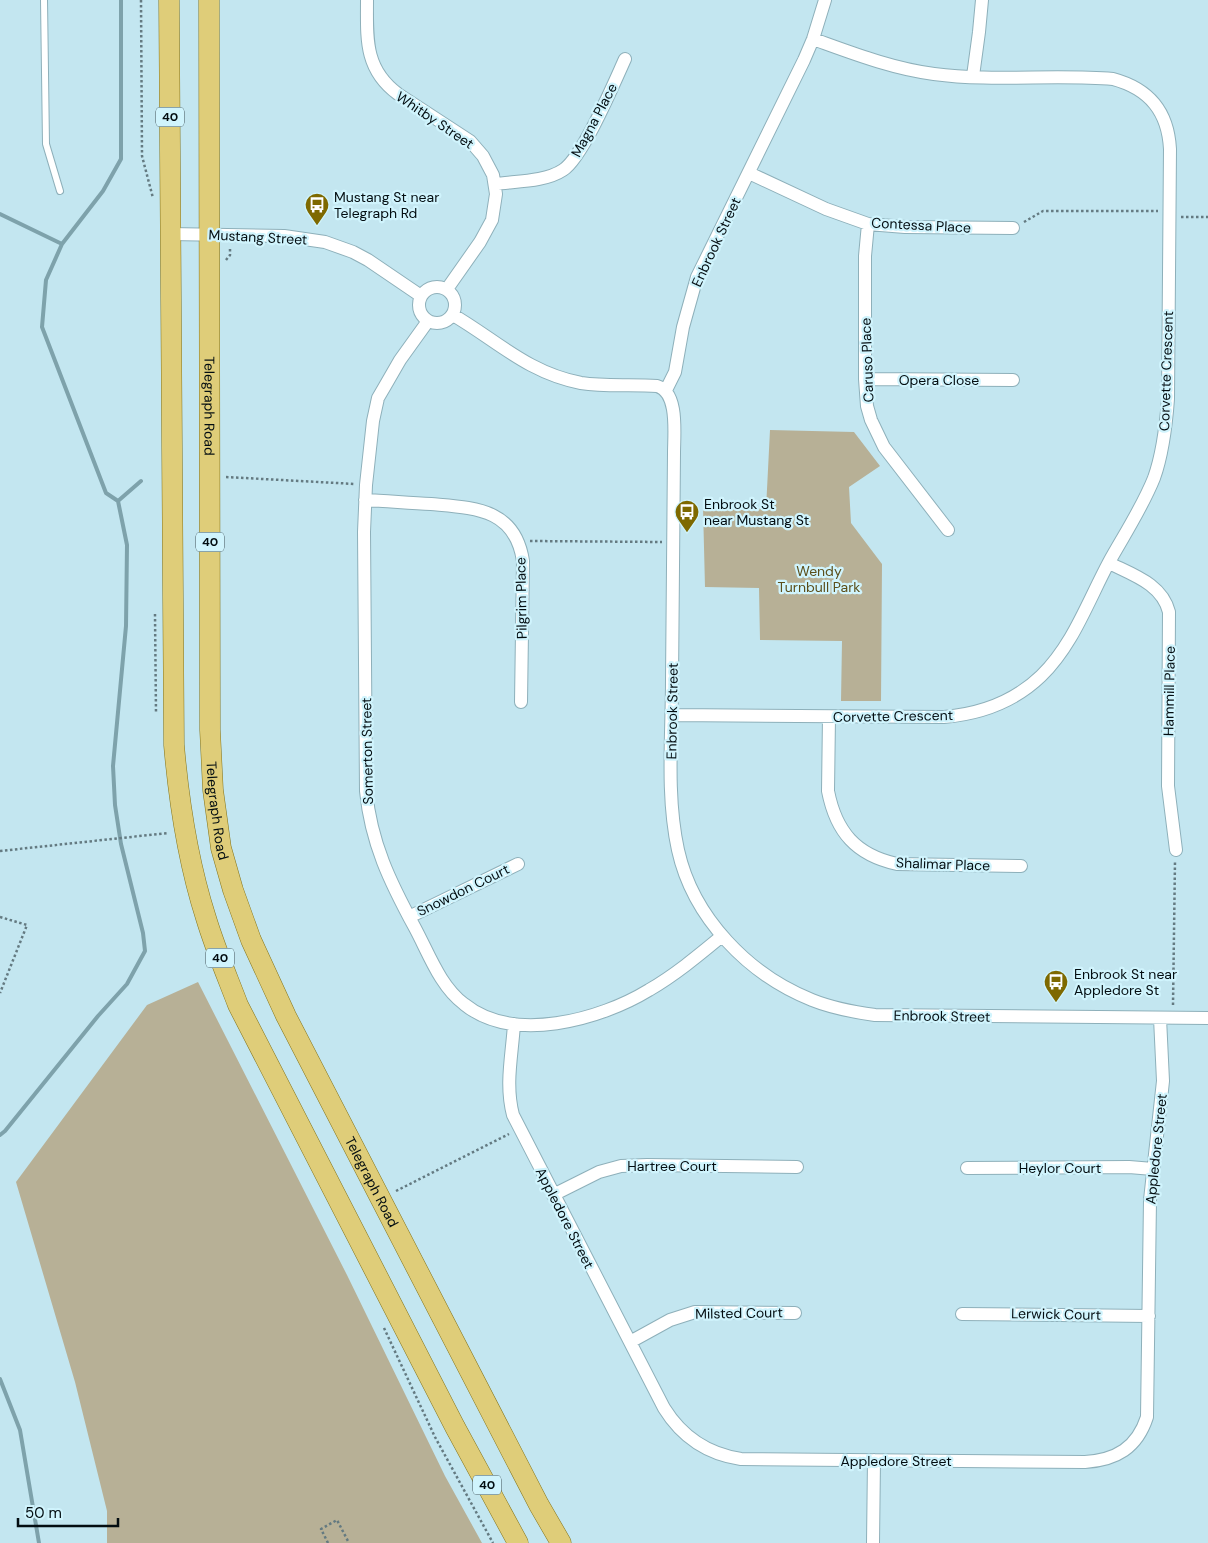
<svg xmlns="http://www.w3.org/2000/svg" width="1208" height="1543" font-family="'DM Sans',sans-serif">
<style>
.green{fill:#b7b096}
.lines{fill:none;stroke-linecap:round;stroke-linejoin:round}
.stream{stroke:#7ea2ab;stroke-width:4}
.service-casing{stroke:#8eb0ba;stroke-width:8}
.minor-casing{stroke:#8eb0ba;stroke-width:14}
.primary-casing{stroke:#84741b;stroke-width:21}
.path{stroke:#647a81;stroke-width:2.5;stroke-dasharray:2.5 2.5;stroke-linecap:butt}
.service{stroke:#fff;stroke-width:6}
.minor{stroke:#fff;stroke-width:12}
.primary{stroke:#dfcd79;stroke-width:20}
.labels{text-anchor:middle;stroke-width:4.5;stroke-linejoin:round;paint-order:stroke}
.shield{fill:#d0f4fd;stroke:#405258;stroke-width:1}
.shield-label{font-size:12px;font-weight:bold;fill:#030d11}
.street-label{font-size:14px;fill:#030d11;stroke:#d0f4fd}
.poi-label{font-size:14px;fill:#030d11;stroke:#d0f4fd;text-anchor:start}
.park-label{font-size:14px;fill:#5b4e1a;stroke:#d0f4fd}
</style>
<rect width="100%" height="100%" fill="#c3e6f0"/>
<path class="green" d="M 770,430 L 854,432 L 880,466 L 849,487 L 851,523 L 882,564 L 881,701 L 841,701 L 842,641 L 760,640 L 759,588 L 705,587 L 703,507 L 766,509 Z
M 198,982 L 347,1275 L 445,1476 L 482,1543 L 107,1543 L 107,1511 L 75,1382 L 16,1182 L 147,1005 Z"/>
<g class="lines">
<path class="stream" d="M 0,214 L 62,244
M 118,501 L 141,481
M 0,1135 L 5,1131 L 98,1016 L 127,984 L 145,951 L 143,933 L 121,844 L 115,805 L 113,766 L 126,626 L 127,545 L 118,501 L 106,493 L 42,327 L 46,280 L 62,244 L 103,191 L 121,159 L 121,0
M 0,1379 L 20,1430 L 39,1543"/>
<defs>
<path id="service" d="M 44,0 L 46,144 L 60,191"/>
<path id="minor" d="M 367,0 C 367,38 364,69 398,94 L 470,141 L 483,156 L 493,175 L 496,194 L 492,220 L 480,242 L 447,289
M 973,76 L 979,32 L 982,0
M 749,173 L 826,209 L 868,224 L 905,227 L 1013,228
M 495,184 C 516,181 545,182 563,170 C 583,157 614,83 625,59
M 868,224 L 865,256 L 865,379 L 867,406 L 871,420 L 884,447 L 948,530
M 170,234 L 284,236 L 325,242 L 353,252 L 368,260 L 421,296
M419 305a18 18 0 1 1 36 0a18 18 0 1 1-36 0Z
M 453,315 C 496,340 528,373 581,383 C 606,387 632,384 657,386 C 679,392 674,434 674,453 C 673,528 673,604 672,680 C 672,736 666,795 678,850 C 693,918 749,975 812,1000 C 832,1008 853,1012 875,1015 L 1208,1018
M 428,321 L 400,360 L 385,386 L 378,398 L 373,421 L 366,485 L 364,532 L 366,791 C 371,843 390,882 415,928 C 429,954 440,986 464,1004 C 513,1044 600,1020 649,990 C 675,975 699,955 722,936
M 865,379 L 1013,380
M 666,390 L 675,372 L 683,327 L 697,277 L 804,60 L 813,39 L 825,0
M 365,500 C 387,501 409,503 431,504 C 474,508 515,508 523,561 L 521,702
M 1109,563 C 1133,575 1162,584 1169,612 L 1168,786 L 1176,850
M 672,715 L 944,717 C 980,714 1014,702 1041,676 C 1073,645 1088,601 1109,562 C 1124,535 1142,508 1154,478 C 1163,453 1166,426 1168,399 L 1170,149 C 1168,112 1150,89 1113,79 C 1054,74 993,82 934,74 C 893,69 852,53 813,39
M 829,717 L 828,791 C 836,832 856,855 897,864 L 1021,866
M 409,917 L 518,864
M 514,1024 C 512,1056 505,1084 513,1115 L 664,1408 C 682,1437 707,1454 741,1459 L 1085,1462 C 1116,1460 1137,1448 1147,1417 L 1150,1200 L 1163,1081 L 1160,1018
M 967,1168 L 1129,1167 L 1153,1169
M 553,1195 L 599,1172 L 621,1166 L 647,1165 L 797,1167
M 962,1314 L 1149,1316
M 630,1342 L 670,1320 L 695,1312 L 795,1313
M 873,1543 L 874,1460"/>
<g id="primary">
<path d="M 169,0 L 174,745 C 179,803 188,862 206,918 C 215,948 227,976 238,1005 L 455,1427 L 518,1543"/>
<path id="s1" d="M 209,0 L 210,730 L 213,790 L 221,848 L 233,890 L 251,940 L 286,1016 L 539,1505 L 561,1543"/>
</g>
</defs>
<use href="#service" class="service-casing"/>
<use href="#minor" class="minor-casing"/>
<use href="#primary" class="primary-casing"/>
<path class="path" d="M 141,0 L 142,156 L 153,198
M 1181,217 L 1208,217
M 1024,222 L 1043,211 L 1158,211
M 226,260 L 230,255 L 230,247
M 226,477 L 355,484
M 530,541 L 662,542
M 155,614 L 156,713
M 0,851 L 168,833
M 0,917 L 27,925 L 0,993
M 1173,1005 L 1175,861
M 396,1191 L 509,1134
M 384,1328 L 435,1437 L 493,1543
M 328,1543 L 321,1529 L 337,1520 L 349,1543"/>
<use href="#service" class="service"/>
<use href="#minor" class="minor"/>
<use href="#primary" class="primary"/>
</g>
<defs>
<symbol id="bus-pin" viewBox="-11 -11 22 30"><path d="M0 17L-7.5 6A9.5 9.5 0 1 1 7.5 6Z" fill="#7e6900" stroke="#d0f4fd"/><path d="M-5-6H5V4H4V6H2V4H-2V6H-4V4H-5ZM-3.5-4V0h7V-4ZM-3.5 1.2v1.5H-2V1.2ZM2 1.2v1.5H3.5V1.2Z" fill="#fff"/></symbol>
</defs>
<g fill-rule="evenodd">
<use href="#bus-pin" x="303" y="191" width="28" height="38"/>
<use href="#bus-pin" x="673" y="498" width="28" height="38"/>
<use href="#bus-pin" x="1042" y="968" width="28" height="38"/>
</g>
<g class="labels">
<g class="shield">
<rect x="156" y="107.5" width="28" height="19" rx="4"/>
<rect x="196" y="532.5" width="28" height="19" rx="4"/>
<rect x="206" y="948.5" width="28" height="19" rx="4"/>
<rect x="473" y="1475.5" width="28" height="19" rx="4"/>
</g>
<g class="shield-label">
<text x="170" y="121">40</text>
<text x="210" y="546">40</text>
<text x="220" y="962">40</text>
<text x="487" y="1489">40</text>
</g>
<g class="street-label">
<text transform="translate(435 120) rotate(34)" y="5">Whitby Street</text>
<text transform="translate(594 120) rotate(-62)" y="5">Magna Place</text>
<text transform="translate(921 225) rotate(3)" y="5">Contessa Place</text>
<text transform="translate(258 237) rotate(3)" y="5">Mustang Street</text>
<text transform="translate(716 242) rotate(-65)" y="5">Enbrook Street</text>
<text transform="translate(867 360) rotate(-92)" y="5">Caruso Place</text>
<text transform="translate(1166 371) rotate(-88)" y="5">Corvette Crescent</text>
<text x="939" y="385">Opera Close</text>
<text dy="5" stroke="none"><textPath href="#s1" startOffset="406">Telegraph Road</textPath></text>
<text transform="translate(521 598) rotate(-91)" y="5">Pilgrim Place</text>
<text transform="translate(1169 691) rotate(-89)" y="5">Hammill Place</text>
<text transform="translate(672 711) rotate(-89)" y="5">Enbrook Street</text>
<text transform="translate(893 716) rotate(-1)" y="5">Corvette Crescent</text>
<text transform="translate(367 751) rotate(-91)" y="5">Somerton Street</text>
<text dy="5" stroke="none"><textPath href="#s1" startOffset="811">Telegraph Road</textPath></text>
<text transform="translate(943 864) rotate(2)" y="5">Shalimar Place</text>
<text transform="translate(463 890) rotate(-26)" y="5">Snowdon Court</text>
<text transform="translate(942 1016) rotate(1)" y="5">Enbrook Street</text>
<text transform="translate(1156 1149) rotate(-84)" y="5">Appledore Street</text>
<text x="672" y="1171">Hartree Court</text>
<text x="1060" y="1173">Heylor Court</text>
<text dy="5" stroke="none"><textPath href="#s1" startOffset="1216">Telegraph Road</textPath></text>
<text transform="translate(565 1218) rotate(63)" y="5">Appledore Street</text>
<text transform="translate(739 1313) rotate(-1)" y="5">Milsted Court</text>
<text transform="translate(1056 1314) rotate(1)" y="5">Lerwick Court</text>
<text x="896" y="1466">Appledore Street</text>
</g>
<g class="poi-label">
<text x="334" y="202">Mustang St near<tspan x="334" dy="16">Telegraph Rd</tspan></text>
<text x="704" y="509">Enbrook St<tspan x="704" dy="16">near Mustang St</tspan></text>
<text x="1074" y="979">Enbrook St near<tspan x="1074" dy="16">Appledore St</tspan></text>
</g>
<g class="park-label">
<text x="819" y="576">Wendy<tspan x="819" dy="16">Turnbull Park</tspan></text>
</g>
</g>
<path d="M18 1518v8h100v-8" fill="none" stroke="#030d11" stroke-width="2.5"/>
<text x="25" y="1518" font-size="15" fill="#030d11" stroke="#d0f4fd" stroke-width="4" paint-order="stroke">50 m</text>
</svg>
